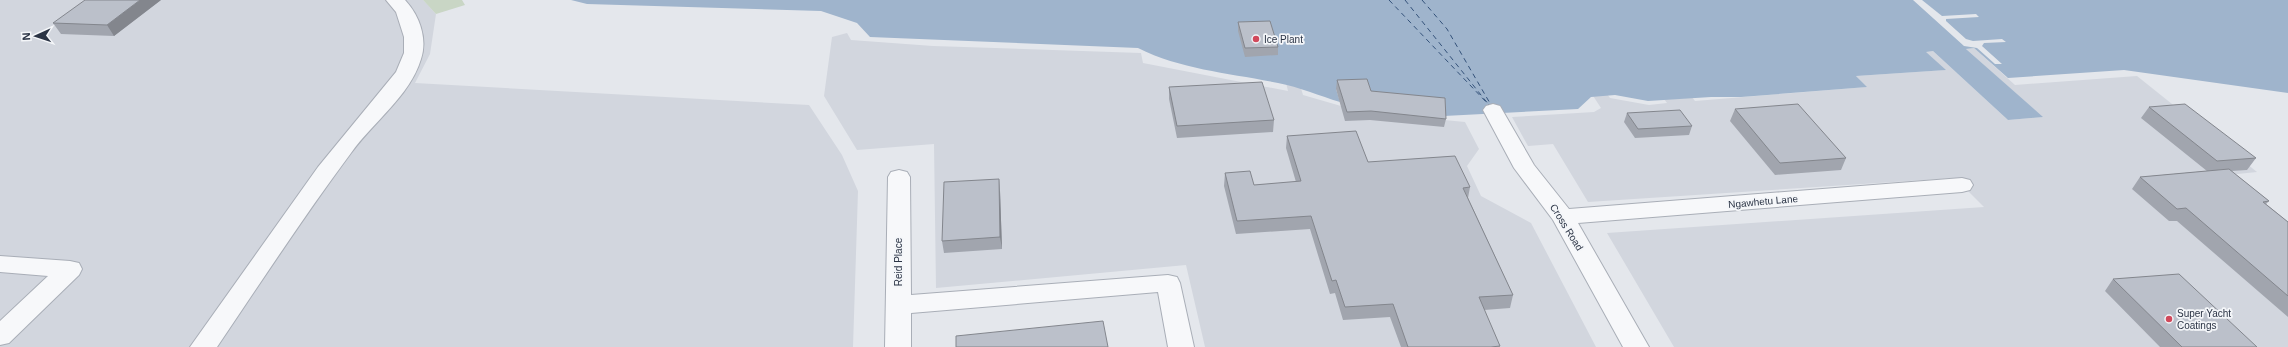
<svg xmlns="http://www.w3.org/2000/svg" width="2288" height="347" font-family="Helvetica,sans-serif">
<style>
.built{fill:#d2d6de;fill-rule:evenodd}
.green{fill:#c9d6c5}
.water{fill:#9fb4cc}
.pier{fill:#e4e7ec}
.lines{fill:none;stroke-linecap:round;stroke-linejoin:round}
.ferry{stroke:#34527a;stroke-width:1;stroke-dasharray:5 4;stroke-linecap:butt}
.minor-casing{stroke:#a9aeb7;stroke-width:2}
.minor{fill:#f7f8fa;fill-rule:evenodd}
.wall{fill:#a1a5ae}
.shaded-wall{fill:#83868d}
.building{fill:#bbc0ca;stroke:#83868d}
.poi-dot{fill:#d1495b;stroke:#f4f6f9;stroke-width:1.5}
.labels{text-anchor:middle;stroke-width:3.5;stroke-linejoin:round;paint-order:stroke}
.poi-label{font-size:10px;fill:#2b3445;stroke:#f4f6f9;text-anchor:start}
.street-label{font-size:10px;fill:#2b3445;stroke:#f4f6f9}
</style>
<rect width="100%" height="100%" fill="#e4e7ec"/>
<path class="built" d="M 0,0 L 423,0 L 436,14 L 430,54 L 415,83 L 809,105 L 842,155 L 858,191 L 853,347 L 0,347 Z
M 847,33 L 851,40 L 933,46 L 1141,53 L 1143,63 L 1288,91 L 1281,62 L 1291,55 L 1303,95 L 1341,106 L 1336,89 L 1444,120 L 1465,122 L 1479,149 L 1467,166 L 1481,196 L 1531,223 L 1596,347 L 1205,347 L 1186,265 L 936,288 L 934,144 L 857,150 L 824,96 L 832,37 Z
M 1974,48 L 2015,85 L 2137,76 L 2257,172 L 2218,176 L 2288,233 L 2288,347 L 1674,347 L 1607,233 L 1984,207 L 1955,178 L 1588,202 L 1553,144 L 1528,146 L 1512,117 L 1594,112 L 1601,108 L 1584,82 L 1580,82 L 1578,80 L 1566,80 L 1562,75 L 1700,65 L 1702,68 L 1671,70 L 1695,101 L 1866,87 L 1856,76 L 1945,70 L 1925,52 L 1933,51 L 2008,120 L 2042,117 L 1966,49 ZM 1644,72 L 1667,103 L 1649,105 L 1610,98 L 1600,84 L 1622,82 L 1616,74 Z"/>
<path class="green" d="M 423,0 L 462,0 L 465,5 L 436,14 Z"/>
<path class="water" d="M 571,0 L 2288,0 L 2288,93 L 2124,70 L 2008,78 L 1974,48 L 1966,49 L 2043,117 L 2008,120 L 1933,51 L 1926,52 L 1946,70 L 1856,76 L 1867,87 L 1741,97 L 1711,97 L 1648,101 L 1615,95 L 1591,97 L 1578,109 L 1444,116 L 1336,89 L 1340,102 C 1320,96 1299,87 1278,83 C 1230,73 1182,70 1138,48 L 870,37 L 857,23 L 821,11 L 587,4 Z"/>
<path class="pier" d="M 1913,0 L 1922,0 L 1942,16 L 1976,14 L 1979,17 L 1946,19 L 1946,21 L 1966,39 L 1973,41 L 2002,39 L 2006,42 L 1984,43 L 1982,46 L 2002,64 L 1995,64 L 1977,48 L 1964,46 Z"/>
<g class="lines">
<path class="ferry" d="M 1389,0 L 1489,105
M 1405,0 L 1489,105
M 1422,0 L 1447,29 L 1491,105"/>
<defs>
<path id="minor" d="M 386,0 L 405,0 C 419,15 428,38 421,59 C 410,96 373,122 351,153 C 304,216 261,282 217,347 L 190,347 L 318,167 L 396,72 L 404,53 L 404,37 L 396,12 Z
M 1493,104 L 1500,106 L 1534,165 L 1569,209 L 1962,178 L 1970,180 L 1973,185 L 1970,190 L 1962,192 L 1578,223 L 1649,347 L 1623,347 L 1553,220 L 1514,168 L 1483,110 L 1486,106 Z
M 899,170 L 907,172 L 910,177 L 911,295 L 1168,275 L 1177,277 L 1180,283 L 1194,347 L 1168,347 L 1158,292 L 911,313 L 911,347 L 885,347 L 888,177 L 891,172 Z
M 0,256 L 70,261 L 79,263 L 82,269 L 79,275 L 9,343 L 0,345 L 0,321 L 48,276 L 0,272 Z"/>
</defs>
<use href="#minor" class="minor-casing"/>
<use href="#minor" class="minor"/>
</g>
<path class="wall" d="M 161,0 L 114,36 L 61,34 L 53,23 Z
M 1238,22 L 1278,47 L 1278,55 L 1245,57 L 1238,31 Z
M 1337,80 L 1371,91 L 1446,119 L 1444,127 L 1370,120 L 1345,121 L 1336,89 Z
M 1169,87 L 1274,120 L 1273,132 L 1177,138 L 1169,99 Z
M 2149,107 L 2256,158 L 2247,170 L 2231,171 L 2269,201 L 2266,204 L 2288,222 L 2288,317 L 2177,221 L 2169,221 L 2132,189 L 2140,177 L 2207,171 L 2141,118 Z
M 1735,109 L 1846,158 L 1841,170 L 1775,175 L 1730,121 Z
M 1627,113 L 1692,126 L 1689,135 L 1635,138 L 1624,122 Z
M 1287,136 L 1368,162 L 1470,187 L 1468,198 L 1513,295 L 1510,308 L 1484,310 L 1500,347 L 1401,347 L 1390,317 L 1343,320 L 1335,293 L 1330,294 L 1310,229 L 1236,234 L 1224,186 L 1225,173 L 1254,185 L 1296,182 L 1286,148 Z
M 1000,191 L 1002,249 L 944,253 L 942,241 Z
M 2113,279 L 2257,347 L 2160,347 L 2105,291 Z"/>
<path class="shaded-wall" d="M 140,0 L 161,0 L 114,36 L 107,25 Z
M 999,179 L 1000,191 L 1002,249 L 1000,237 Z"/>
<path class="building" d="M 85,0 L 140,0 L 107,25 L 53,23 Z
M 1270,21 L 1278,47 L 1245,48 L 1238,22 Z
M 1367,79 L 1371,91 L 1445,98 L 1446,119 L 1371,111 L 1347,112 L 1337,80 Z
M 1262,82 L 1274,120 L 1177,126 L 1169,87 Z
M 1798,104 L 1846,158 L 1780,163 L 1735,109 Z
M 2185,104 L 2256,158 L 2217,161 L 2149,107 Z
M 1680,110 L 1692,126 L 1638,129 L 1627,113 Z
M 1356,131 L 1368,162 L 1455,156 L 1470,187 L 1463,188 L 1513,295 L 1479,297 L 1500,346 L 1491,347 L 1408,347 L 1393,304 L 1345,307 L 1336,280 L 1332,281 L 1311,216 L 1237,221 L 1225,173 L 1250,171 L 1254,185 L 1301,181 L 1287,136 Z
M 2229,169 L 2269,201 L 2263,202 L 2288,222 L 2288,296 L 2186,208 L 2177,209 L 2140,177 Z
M 999,179 L 1000,237 L 942,241 L 944,182 Z
M 2179,274 L 2257,347 L 2182,347 L 2113,279 Z
M 1103,321 L 1108,347 L 956,347 L 956,336 Z"/>
<g class="poi-dot">
<circle cx="1256" cy="39" r="4"/>
<circle cx="2169" cy="319" r="4"/>
</g>
<g class="labels">
<g class="poi-label">
<text x="1264" y="43">Ice Plant</text>
<text x="2177" y="317">Super Yacht<tspan x="2177" dy="12">Coatings</tspan></text>
</g>
<g class="street-label">
<text transform="translate(1763 201) rotate(-5)" y="4">Ngawhetu Lane</text>
<text transform="translate(1567 227) rotate(58)" y="4">Cross Road</text>
<text transform="translate(898 262) rotate(-90)" y="4">Reid Place</text>
</g>
</g>
<g transform="translate(36 36) rotate(267)" stroke="#f4f6f9" stroke-width="3" paint-order="stroke">
<path d="M0-3L7 15L0 10L-7 15Z" fill="#2b3445"/>
<text y="-6" font-size="11" font-weight="bold" text-anchor="middle" fill="#2b3445">N</text>
</g>
</svg>
